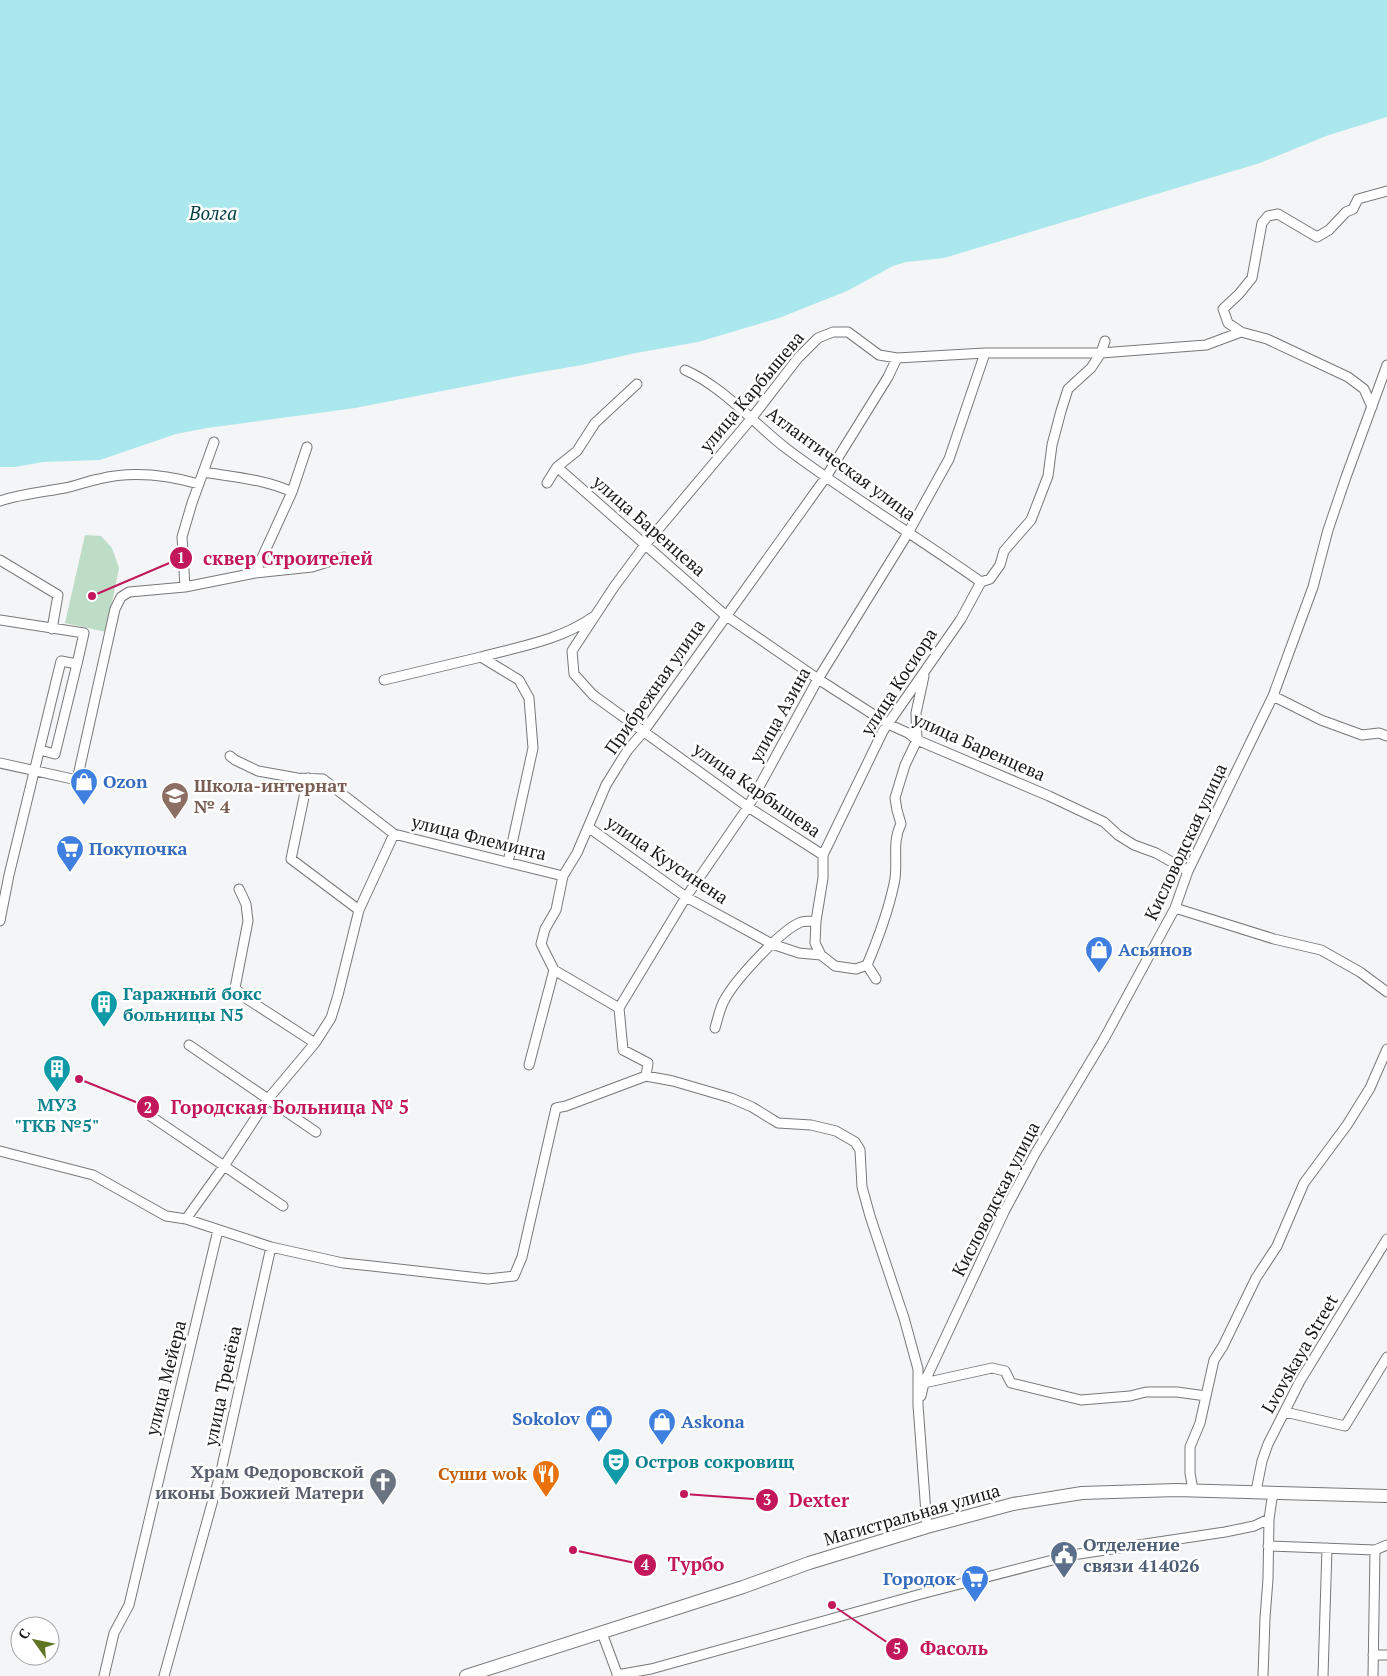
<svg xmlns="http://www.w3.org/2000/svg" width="1387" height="1676" font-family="'PT Serif',serif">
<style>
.green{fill:#beddc6}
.water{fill:#abe8ed}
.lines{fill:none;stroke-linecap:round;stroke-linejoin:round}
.minor-casing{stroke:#787879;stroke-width:11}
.highway-casing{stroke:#787879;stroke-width:14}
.minor{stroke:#fff;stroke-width:9}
.highway{stroke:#fff;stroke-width:12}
.labels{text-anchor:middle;stroke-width:5;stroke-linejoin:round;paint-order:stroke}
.street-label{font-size:18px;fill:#181818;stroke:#fff}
.shop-label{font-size:18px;font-weight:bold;fill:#366cbe;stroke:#fff;text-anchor:start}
.education-label{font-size:18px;font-weight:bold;fill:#785e54;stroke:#fff;text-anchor:start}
.culture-label{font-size:18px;font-weight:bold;fill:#0d838f;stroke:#fff;text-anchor:start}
.worship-label{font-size:18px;font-weight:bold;fill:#5b616d;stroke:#fff;text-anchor:end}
.food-label{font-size:18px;font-weight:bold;fill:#c56008;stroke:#fff;text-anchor:end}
.service-label{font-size:18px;font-weight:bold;fill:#4e5e75;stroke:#fff;text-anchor:start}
.water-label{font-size:19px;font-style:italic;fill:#003b3f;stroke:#fff}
.leader{fill:none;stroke:#c2185b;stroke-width:2}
.callout-dot{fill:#c2185b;stroke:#fff;stroke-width:2}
.mark-label{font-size:15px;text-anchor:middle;font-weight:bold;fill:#fff}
.callout-label{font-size:19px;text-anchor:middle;font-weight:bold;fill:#c2185b;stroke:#fff;stroke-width:5;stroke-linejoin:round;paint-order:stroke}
</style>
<rect width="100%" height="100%" fill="#f4f5f6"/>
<path class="green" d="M 85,535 L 101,536 L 112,548 L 119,568 L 106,632 L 65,623 Z"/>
<path class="water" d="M 0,0 L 1387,0 L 1387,117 L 1326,136 L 1260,163 L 944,258 L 906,262 L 893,266 L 847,291 L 779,318 L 698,342 L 636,353 L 582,365 L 529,374 L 355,408 L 207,428 L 176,434 L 100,460 L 43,462 L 15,467 L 0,467 Z"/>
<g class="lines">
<defs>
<path id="minor" d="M 1241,332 L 1228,323 L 1223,309 L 1239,294 L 1252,278 L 1262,223 L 1268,216 L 1278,214 L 1317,237 L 1329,230 L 1346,212 L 1353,209 L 1358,199 L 1387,191
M 685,370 C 725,388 753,423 787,449 C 850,496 917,537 981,582
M 557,467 L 725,615 L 818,679 L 888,724 L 908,733 L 917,740 L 1049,796 L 1104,822 L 1118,835 L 1134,845 L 1156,853 L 1188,871
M 203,472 C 233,477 264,479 292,492
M 547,483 L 557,467 L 577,451 L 595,423 L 637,384
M 0,501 C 21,494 43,492 65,488 C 76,486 87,481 99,479 C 131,471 167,475 199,484
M 0,560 L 58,595 L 52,629
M 255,573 L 292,492 L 307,447
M 185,587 L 255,573 L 312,567 L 344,557
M 0,620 L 84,633 L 77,664 L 61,661 L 9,875 L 0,921
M 481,657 C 518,647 561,640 593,617
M 384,680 L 481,657 L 519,680 L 529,698 L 533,748 L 508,862
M 1273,696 L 1321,720 L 1362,735 L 1379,733 L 1387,736
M 40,750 L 55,754 L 77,664
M 230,756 L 235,760 L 258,771 L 297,778 L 323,779 L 394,834 L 563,876
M 0,763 L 77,780 L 115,609 L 121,597 L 129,592 L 185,587 L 182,537 L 192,503 L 214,442
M 308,778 L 291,859 L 359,910
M 588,827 L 686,897 L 772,944 L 799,953 L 821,955 L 835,966 L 856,969 L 867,965
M 823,855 L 748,807 L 593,695 L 574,674 L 572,651 L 614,587 L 645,545 L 751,419 L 798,358 L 818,338 L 833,332 L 848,332 L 879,355 L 897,358 L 985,353 L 1101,353 L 1206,345 L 1241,332 L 1267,339 L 1348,377 L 1364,389 L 1372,407
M 239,889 L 246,904 L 248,921 L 235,988 L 244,997 L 315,1043
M 1175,908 L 1274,939 L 1321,950 L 1360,972 L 1387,992
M 816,921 L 815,943 L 821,955
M 554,970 L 619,1008
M 876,979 L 867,965 C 878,939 888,912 894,884 C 899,864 891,843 901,824 L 897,810 L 895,798 L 905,765 L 917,740 L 916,713 L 924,676
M 715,1028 C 718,1018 720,1007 725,999 C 736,979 781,930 801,922 C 805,921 812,921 816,921 L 823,878 L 823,855 L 883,731 L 961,619 L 981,582 L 990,579 L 1000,565 L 1004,551 L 1031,520 L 1048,476 L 1052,445 L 1061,411 L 1068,389 L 1091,368 L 1101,353 L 1105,341
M 189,1045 L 316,1132
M 529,1065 L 554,970 L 541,944 L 545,929 L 556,910 L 563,876 L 577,853 L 606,785 L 627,751 L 644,731 L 826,477 L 888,377 L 897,358
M 646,1076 L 648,1063 L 623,1050 L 619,1008 L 686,897 L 748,807 L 818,679 L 908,533 L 949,459 L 985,353
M 146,1113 L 283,1206
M 0,1151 L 93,1175 L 166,1216 L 186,1219 L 271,1247 L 343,1263 L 372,1266 L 488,1279 L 514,1276 L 522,1257 L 556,1108 L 566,1106 L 646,1076 L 673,1081 L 731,1098 L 752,1107 L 778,1123 L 811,1125 L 836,1131 L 855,1142 L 860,1150 L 862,1187 L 870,1216 L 904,1318 L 918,1369 L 918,1405 L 927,1527
M 186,1219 L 224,1166 L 268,1099 L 315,1043 L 331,1018 L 338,995 L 359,910 L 394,834
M 924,1383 L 992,1368 L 1005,1371 L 1011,1383 L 1081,1400 L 1130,1396 L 1146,1392 L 1177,1392 L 1206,1396
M 921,1396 L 924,1383 L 1004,1212 L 1035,1154 L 1104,1039 L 1175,908 L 1188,871 L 1273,696 L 1313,587 L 1328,530 L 1346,477 L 1387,365
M 1285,1412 L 1345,1426 L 1387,1357
M 1193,1490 L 1190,1473 L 1190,1447 L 1200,1423 L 1214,1360 L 1223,1346 L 1256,1278 L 1277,1246 L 1304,1183 L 1347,1125 L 1370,1088 L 1387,1049
M 1256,1491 L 1262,1461 L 1268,1444 L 1300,1381 L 1387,1239
M 1268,1546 L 1375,1550 L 1373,1676
M 1375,1550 L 1387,1545
M 602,1633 L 618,1676
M 1373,1655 L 1387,1655
M 617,1675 L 651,1669 L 921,1594 L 1072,1555 L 1225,1532 L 1254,1526 L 1269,1519 L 1273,1492
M 104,1676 L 114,1633 L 129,1605 L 218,1230
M 164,1676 L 221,1471 L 271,1247
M 1263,1676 L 1265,1618 L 1268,1579 L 1269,1519
M 1323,1676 L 1327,1548"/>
<path id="highway" d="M 466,1676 L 743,1587 L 809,1563 L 927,1527 L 1013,1504 L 1082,1493 L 1176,1490 L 1387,1496"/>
</defs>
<use href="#minor" class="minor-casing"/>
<use href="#highway" class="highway-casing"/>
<use href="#minor" class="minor"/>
<use href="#highway" class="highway"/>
</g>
<defs>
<symbol id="shop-pin" viewBox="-11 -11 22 30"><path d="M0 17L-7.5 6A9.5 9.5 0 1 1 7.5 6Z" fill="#3f7fe0" stroke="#fff"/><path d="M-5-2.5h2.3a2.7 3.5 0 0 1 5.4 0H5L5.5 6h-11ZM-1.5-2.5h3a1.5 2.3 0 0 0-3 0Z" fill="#fff"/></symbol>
<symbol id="school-pin" viewBox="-11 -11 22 30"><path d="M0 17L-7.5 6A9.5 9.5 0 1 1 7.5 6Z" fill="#8d6e63" stroke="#fff"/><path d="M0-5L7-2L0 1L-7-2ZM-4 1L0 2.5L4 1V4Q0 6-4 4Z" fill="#fff"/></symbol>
<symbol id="supermarket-pin" viewBox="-11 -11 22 30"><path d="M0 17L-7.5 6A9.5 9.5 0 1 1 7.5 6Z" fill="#3f7fe0" stroke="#fff"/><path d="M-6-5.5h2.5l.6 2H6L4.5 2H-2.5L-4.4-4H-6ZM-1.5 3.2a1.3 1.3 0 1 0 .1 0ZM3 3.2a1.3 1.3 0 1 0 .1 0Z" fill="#fff"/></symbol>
<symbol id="building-pin" viewBox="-11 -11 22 30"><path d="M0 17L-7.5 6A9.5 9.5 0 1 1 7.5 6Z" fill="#0f9aa8" stroke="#fff"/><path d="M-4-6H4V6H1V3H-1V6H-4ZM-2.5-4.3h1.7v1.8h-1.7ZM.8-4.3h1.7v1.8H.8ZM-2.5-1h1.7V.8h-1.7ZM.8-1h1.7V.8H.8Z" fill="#fff"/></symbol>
<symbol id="theatre-pin" viewBox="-11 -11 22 30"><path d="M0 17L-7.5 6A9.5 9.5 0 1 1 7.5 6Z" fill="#0f9aa8" stroke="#fff"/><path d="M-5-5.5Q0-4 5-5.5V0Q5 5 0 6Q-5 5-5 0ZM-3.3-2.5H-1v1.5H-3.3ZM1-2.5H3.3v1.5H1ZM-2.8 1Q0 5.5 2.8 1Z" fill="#fff"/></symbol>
<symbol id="restaurant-pin" viewBox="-11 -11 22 30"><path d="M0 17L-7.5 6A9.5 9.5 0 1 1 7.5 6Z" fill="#e8710a" stroke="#fff"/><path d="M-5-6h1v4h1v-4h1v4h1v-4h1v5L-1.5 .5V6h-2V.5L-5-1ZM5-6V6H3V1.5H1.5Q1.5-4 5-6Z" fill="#fff"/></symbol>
<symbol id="church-pin" viewBox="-11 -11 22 30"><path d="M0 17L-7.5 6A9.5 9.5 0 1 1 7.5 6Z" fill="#6b7280" stroke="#fff"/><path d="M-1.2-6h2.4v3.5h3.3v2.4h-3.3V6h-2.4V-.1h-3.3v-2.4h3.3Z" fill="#fff"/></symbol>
<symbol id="civic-pin" viewBox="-11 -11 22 30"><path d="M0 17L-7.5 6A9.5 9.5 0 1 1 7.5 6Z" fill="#5c6f8a" stroke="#fff"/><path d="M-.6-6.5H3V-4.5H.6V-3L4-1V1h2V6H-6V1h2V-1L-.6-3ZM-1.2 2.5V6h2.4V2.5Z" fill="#fff"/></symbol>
</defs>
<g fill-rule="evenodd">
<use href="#shop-pin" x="68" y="766" width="32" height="43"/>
<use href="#school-pin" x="159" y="780" width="32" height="43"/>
<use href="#supermarket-pin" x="54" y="833" width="32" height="43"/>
<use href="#shop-pin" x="1083" y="934" width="32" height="43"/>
<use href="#building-pin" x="88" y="988" width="32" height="43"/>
<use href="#building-pin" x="41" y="1053" width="32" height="43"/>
<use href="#shop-pin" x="583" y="1403" width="32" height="43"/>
<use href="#shop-pin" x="646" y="1406" width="32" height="43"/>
<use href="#theatre-pin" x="600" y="1446" width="32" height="43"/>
<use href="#restaurant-pin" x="530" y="1458" width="32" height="43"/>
<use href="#church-pin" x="367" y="1466" width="32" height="43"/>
<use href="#civic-pin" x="1048" y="1539" width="32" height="43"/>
<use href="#supermarket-pin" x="959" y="1563" width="32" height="43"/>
</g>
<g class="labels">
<g class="street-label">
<text transform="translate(752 392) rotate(-50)" y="6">улица Карбышева</text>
<text transform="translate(841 464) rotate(36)" y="6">Атлантическая улица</text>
<text transform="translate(649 526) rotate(41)" y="6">улица Баренцева</text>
<text transform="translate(899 682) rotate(-57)" y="6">улица Косиора</text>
<text transform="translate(655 687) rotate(-55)" y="6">Прибрежная улица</text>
<text transform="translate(780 715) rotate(-61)" y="6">улица Азина</text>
<text transform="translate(979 747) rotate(24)" y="6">улица Баренцева</text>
<text transform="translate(757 790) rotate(35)" y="6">улица Карбышева</text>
<text transform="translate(479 838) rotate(14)" y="6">улица Флеминга</text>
<text transform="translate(1186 842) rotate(-65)" y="6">Кисловодская улица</text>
<text transform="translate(667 860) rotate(34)" y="6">улица Куусинена</text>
<text transform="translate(996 1199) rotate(-63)" y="6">Кисловодская улица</text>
<text transform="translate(1300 1354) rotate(-60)" y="6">Lvovskaya Street</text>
<text transform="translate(166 1378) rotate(-76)" y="6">улица Мейера</text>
<text transform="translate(223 1386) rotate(-78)" y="6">улица Тренёва</text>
<text transform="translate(912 1515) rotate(-16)" y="6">Магистральная улица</text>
</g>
<g class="shop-label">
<text x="103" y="788">Ozon</text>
<text x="89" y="855">Покупочка</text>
<text x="1118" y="956">Асьянов</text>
<text x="580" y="1425" text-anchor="end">Sokolov</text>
<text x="681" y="1428">Askona</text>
<text x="956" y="1585" text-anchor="end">Городок</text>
</g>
<g class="education-label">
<text x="194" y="792">Школа-интернат<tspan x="194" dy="21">№ 4</tspan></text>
</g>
<g class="culture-label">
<text x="123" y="1000">Гаражный бокс<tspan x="123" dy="21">больницы N5</tspan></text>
<text x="57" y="1111" text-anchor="middle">МУЗ<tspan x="57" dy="21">"ГКБ №5"</tspan></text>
<text x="635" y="1468">Остров сокровищ</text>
</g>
<g class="worship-label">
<text x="364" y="1478">Храм Федоровской<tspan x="364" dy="21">иконы Божией Матери</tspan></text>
</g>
<g class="food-label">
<text x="527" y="1480">Суши wok</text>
</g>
<g class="service-label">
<text x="1083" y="1551">Отделение<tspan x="1083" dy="21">связи 414026</tspan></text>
</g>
<g class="water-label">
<text x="213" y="220">Волга</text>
</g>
</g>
<path class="leader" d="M92 596L181 558M79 1079L148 1107M684 1494L767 1500M573 1550L645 1565M832 1605L897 1649"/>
<g class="callout-dot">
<circle cx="92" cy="596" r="5"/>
<circle cx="79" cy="1079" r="5"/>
<circle cx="684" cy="1494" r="5"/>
<circle cx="573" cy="1550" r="5"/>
<circle cx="832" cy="1605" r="5"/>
<circle cx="181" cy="558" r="12"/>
<circle cx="148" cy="1107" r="12"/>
<circle cx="767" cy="1500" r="12"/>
<circle cx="645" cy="1565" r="12"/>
<circle cx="897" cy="1649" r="12"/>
</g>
<g class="mark-label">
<text x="181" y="563">1</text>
<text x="148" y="1113">2</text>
<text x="767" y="1505">3</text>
<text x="645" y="1570">4</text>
<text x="897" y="1654">5</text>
</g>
<g class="callout-label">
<text x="288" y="565">сквер Строителей</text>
<text x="290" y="1114">Городская Больница № 5</text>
<text x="819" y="1507">Dexter</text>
<text x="696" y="1571">Турбо</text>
<text x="954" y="1655">Фасоль</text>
</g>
<g transform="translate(35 1641) rotate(303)"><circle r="24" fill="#ffffff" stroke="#a3a3a3"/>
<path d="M0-4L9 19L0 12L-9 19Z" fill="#5f7424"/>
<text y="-8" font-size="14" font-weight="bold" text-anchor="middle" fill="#181818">С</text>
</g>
</svg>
